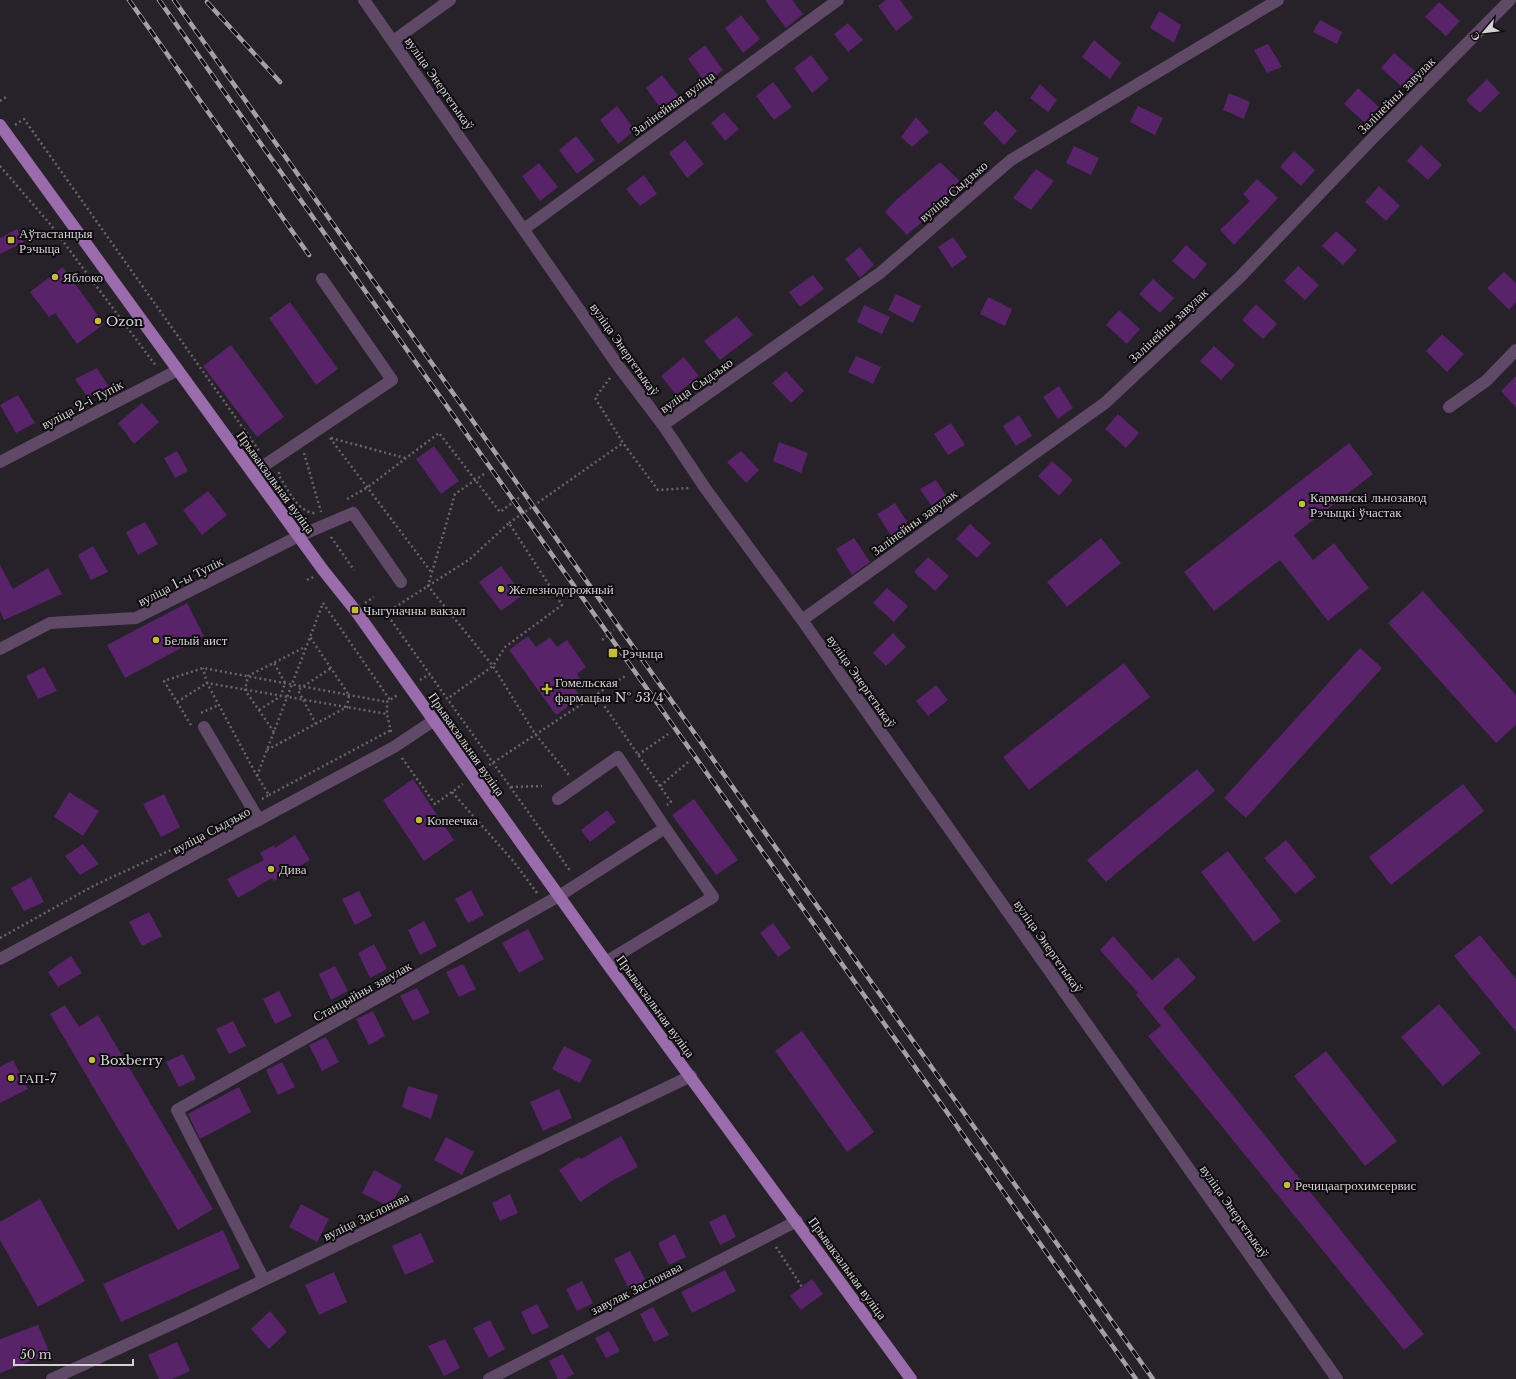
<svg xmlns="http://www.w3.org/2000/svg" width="1516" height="1379" font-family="'Libre Baskerville',serif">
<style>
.building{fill:#582369}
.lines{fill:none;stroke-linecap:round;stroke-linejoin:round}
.path{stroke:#6a646c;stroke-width:2.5;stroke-dasharray:2 3;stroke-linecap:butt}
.minor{stroke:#5f4967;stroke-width:12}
.major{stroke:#9a6cab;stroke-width:12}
.rail-casing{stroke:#a5a0a6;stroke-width:4.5}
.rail{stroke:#0e0c0f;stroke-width:3;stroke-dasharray:9;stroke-linecap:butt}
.path-bridge{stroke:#6a646c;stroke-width:2.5;stroke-dasharray:2 3;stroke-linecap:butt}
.poi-dot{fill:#c2bd3f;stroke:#0e0c0f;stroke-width:1.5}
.labels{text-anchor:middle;stroke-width:4;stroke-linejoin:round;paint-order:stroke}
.street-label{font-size:13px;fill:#d5d0d6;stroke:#0e0c0f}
.poi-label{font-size:13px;fill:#d5d0d6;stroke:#0e0c0f;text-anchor:start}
</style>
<rect width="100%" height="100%" fill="#27212a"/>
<path class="building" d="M 765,0 L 792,0 L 803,14 L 786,28 Z
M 886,0 L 900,0 L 913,18 L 896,31 L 878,6 Z
M 1439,2 L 1460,21 L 1446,36 L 1425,17 Z
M 1159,11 L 1181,25 L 1174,43 L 1150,28 Z
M 741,15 L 760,39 L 743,53 L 725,28 Z
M 1320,20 L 1342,32 L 1337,44 L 1313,32 Z
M 848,23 L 863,40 L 848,52 L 834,34 Z
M 1094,40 L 1121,63 L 1110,79 L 1082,57 Z
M 1268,44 L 1282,67 L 1267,73 L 1254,50 Z
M 705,45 L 723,70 L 706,83 L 688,59 Z
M 1394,53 L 1416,72 L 1402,87 L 1381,68 Z
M 811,55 L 829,79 L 812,93 L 794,68 Z
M 662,75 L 681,99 L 664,113 L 646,88 Z
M 1487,79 L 1500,93 L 1480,113 L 1466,100 Z
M 773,82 L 792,107 L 774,120 L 756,96 Z
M 1040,84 L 1057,100 L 1048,112 L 1030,98 Z
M 1358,88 L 1379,107 L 1365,123 L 1344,104 Z
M 1229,93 L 1250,102 L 1244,119 L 1223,110 Z
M 617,106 L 635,130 L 618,144 L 600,120 Z
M 1138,106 L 1163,118 L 1155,135 L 1130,122 Z
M 996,110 L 1017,131 L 1004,145 L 983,123 Z
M 724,112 L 739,129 L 725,141 L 711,123 Z
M 916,117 L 929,132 L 912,147 L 901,137 Z
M 576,136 L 595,160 L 577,174 L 559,150 Z
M 685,140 L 704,164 L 687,178 L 669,153 Z
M 1421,145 L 1442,165 L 1428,180 L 1407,161 Z
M 1074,146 L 1099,158 L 1091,175 L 1066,163 Z
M 1294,151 L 1315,170 L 1301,186 L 1280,167 Z
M 940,162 L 963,184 L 952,196 L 949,193 L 930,215 L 907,235 L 885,212 L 895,201 Z
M 539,163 L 558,187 L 540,201 L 522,176 Z
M 1036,169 L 1054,181 L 1031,210 L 1013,198 Z
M 644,175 L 657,194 L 640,206 L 626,189 Z
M 1257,179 L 1278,198 L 1234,245 L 1220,230 L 1250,201 L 1243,194 Z
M 1379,186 L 1400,206 L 1386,221 L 1365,202 Z
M 17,229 L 24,242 L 0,254 L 0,238 Z
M 1336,231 L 1357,250 L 1343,265 L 1322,246 Z
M 953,237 L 967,257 L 952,268 L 938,247 Z
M 1186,245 L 1207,264 L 1194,280 L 1172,261 Z
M 860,247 L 874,265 L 860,278 L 845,259 Z
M 1298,266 L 1319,285 L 1305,300 L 1284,281 Z
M 63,267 L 104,324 L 77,344 L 55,313 L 49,317 L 30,292 Z
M 1504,272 L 1516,283 L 1516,302 L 1509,310 L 1487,288 Z
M 813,275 L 824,289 L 800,307 L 789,292 Z
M 1153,279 L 1174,298 L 1160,313 L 1139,294 Z
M 896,294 L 921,306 L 913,323 L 888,310 Z
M 988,297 L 1012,309 L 1005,326 L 980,314 Z
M 290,302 L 338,369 L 316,385 L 269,318 Z
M 1256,304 L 1277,324 L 1263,339 L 1242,320 Z
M 864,305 L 890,317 L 882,334 L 857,322 Z
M 1119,310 L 1140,329 L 1127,344 L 1106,325 Z
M 737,316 L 753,335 L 720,360 L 704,341 Z
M 1442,334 L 1464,354 L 1447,372 L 1426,351 Z
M 231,345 L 284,417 L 257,437 L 203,366 Z
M 1214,346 L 1235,365 L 1221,380 L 1200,361 Z
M 856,356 L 881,367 L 873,384 L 848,372 Z
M 684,357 L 699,376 L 676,395 L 661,376 Z
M 97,368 L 109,387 L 88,398 L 75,379 Z
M 786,371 L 804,391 L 791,403 L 772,383 Z
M 1516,376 L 1516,408 L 1501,391 Z
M 1059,386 L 1073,408 L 1058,419 L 1043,397 Z
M 18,395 L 35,423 L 16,433 L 0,405 Z
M 142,403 L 159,422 L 134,444 L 118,423 Z
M 1118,414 L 1139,433 L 1126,448 L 1105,429 Z
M 1019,415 L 1032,436 L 1016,446 L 1003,426 Z
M 951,423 L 965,445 L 948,455 L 934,434 Z
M 779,442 L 808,453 L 801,473 L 773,461 Z
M 1349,443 L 1373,474 L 1294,535 L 1313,560 L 1334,543 L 1369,588 L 1328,621 L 1280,560 L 1214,611 L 1184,572 Z
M 434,446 L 459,481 L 441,494 L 416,459 Z
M 177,451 L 188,471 L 175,478 L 164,458 Z
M 741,451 L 759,470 L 746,483 L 727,462 Z
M 1052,461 L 1073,480 L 1059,496 L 1038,476 Z
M 936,480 L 950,502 L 935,511 L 920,489 Z
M 208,491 L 227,515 L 202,535 L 183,510 Z
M 895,503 L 911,528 L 894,540 L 877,514 Z
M 145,522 L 158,544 L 138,555 L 126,532 Z
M 970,524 L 991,543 L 977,558 L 956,539 Z
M 854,538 L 870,562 L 852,575 L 836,549 Z
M 1101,538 L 1121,563 L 1067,607 L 1047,582 Z
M 93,546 L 108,572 L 91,580 L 78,555 Z
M 928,557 L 949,576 L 935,591 L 914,572 Z
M 0,565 L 13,589 L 48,568 L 62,594 L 4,620 L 0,611 Z
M 501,566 L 523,595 L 501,611 L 479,582 Z
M 887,588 L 908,606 L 894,622 L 873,603 Z
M 1423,591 L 1516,695 L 1516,725 L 1496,743 L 1388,623 Z
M 187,603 L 204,636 L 125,678 L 107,645 Z
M 893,633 L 906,647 L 886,666 L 873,653 Z
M 528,636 L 536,647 L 550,637 L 557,647 L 567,640 L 586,667 L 577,674 L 583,683 L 575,689 L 581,697 L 556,715 L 509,650 Z
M 1360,648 L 1382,668 L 1246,818 L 1224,798 Z
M 1124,663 L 1150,697 L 1029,790 L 1003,757 Z
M 44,667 L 57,691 L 38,699 L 26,676 Z
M 936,685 L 948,700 L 928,716 L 916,701 Z
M 1197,769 L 1215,791 L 1106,882 L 1087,860 Z
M 413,779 L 454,840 L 424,861 L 383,800 Z
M 1463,784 L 1484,811 L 1391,885 L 1369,857 Z
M 69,792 L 99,811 L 83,836 L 54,817 Z
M 164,794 L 180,827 L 161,837 L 143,804 Z
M 694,799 L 738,860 L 716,875 L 672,815 Z
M 607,810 L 616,822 L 590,842 L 581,830 Z
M 295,835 L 310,860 L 274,881 L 272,878 L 238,898 L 227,879 L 264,860 L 260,853 L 274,845 L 275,848 Z
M 1286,840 L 1316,877 L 1295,894 L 1264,858 Z
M 83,844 L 99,864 L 80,875 L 65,856 Z
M 1228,851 L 1281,921 L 1254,942 L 1201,872 Z
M 31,877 L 44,902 L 24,911 L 11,888 Z
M 471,890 L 484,915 L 468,923 L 455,899 Z
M 359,891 L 372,916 L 355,925 L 342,899 Z
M 149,912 L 162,936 L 142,946 L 129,922 Z
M 424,921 L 437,946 L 420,955 L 408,930 Z
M 773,923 L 791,948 L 778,957 L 760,933 Z
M 528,929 L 544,959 L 519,973 L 502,943 Z
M 1480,935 L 1516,979 L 1516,1032 L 1454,956 Z
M 1113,936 L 1152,980 L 1178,957 L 1196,978 L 1163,1008 L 1424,1334 L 1404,1350 L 1148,1036 L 1161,1026 L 1136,995 L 1138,993 L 1100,950 Z
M 374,944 L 387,969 L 370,978 L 358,953 Z
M 71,956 L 82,973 L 58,987 L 48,972 Z
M 463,964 L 476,989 L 459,997 L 446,972 Z
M 335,966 L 348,991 L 331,1000 L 319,974 Z
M 417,988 L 430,1013 L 413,1021 L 400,996 Z
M 279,991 L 292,1016 L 275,1024 L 263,999 Z
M 1439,1004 L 1481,1053 L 1443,1086 L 1401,1037 Z
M 65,1005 L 79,1027 L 98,1015 L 213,1209 L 178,1230 L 50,1014 Z
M 373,1011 L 385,1036 L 369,1045 L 356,1019 Z
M 233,1021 L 246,1046 L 229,1054 L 216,1029 Z
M 802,1031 L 874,1132 L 847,1152 L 775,1051 Z
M 326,1037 L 339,1062 L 322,1071 L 309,1045 Z
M 564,1046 L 592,1060 L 580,1083 L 552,1069 Z
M 1326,1051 L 1397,1141 L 1365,1166 L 1294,1076 Z
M 183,1054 L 196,1079 L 179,1087 L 166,1062 Z
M 13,1060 L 28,1089 L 0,1103 L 0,1067 Z
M 282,1062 L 295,1087 L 278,1095 L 266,1070 Z
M 408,1086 L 438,1095 L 431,1119 L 402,1107 Z
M 239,1087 L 251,1112 L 200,1139 L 188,1114 Z
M 559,1089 L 572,1118 L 543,1131 L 530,1102 Z
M 621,1136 L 638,1167 L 610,1182 L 580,1202 L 559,1170 L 579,1157 L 581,1159 Z
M 446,1137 L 474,1152 L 462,1175 L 434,1160 Z
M 374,1170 L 402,1185 L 390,1207 L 362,1193 Z
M 510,1194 L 518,1213 L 500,1221 L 492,1203 Z
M 40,1199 L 85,1281 L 38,1307 L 0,1240 L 0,1222 Z
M 301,1204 L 329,1219 L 317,1242 L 289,1227 Z
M 725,1214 L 736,1237 L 720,1245 L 709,1222 Z
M 223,1230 L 240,1268 L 121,1322 L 103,1284 Z
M 421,1233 L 434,1262 L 405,1275 L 392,1246 Z
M 675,1234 L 686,1257 L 669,1265 L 658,1243 Z
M 630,1251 L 646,1281 L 629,1289 L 614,1259 Z
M 725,1270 L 736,1291 L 692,1313 L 681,1292 Z
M 334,1272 L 347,1302 L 319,1315 L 305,1285 Z
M 812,1279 L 823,1294 L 801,1310 L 790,1296 Z
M 582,1281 L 593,1303 L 577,1311 L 566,1289 Z
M 537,1304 L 549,1327 L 532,1335 L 521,1312 Z
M 653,1307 L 669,1335 L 654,1342 L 640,1314 Z
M 270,1311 L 287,1332 L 269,1349 L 251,1329 Z
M 490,1320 L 505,1349 L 489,1358 L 473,1328 Z
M 38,1325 L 50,1354 L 0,1373 L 0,1339 Z
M 609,1331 L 620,1351 L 606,1358 L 595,1338 Z
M 445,1339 L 460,1368 L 444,1376 L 428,1346 Z
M 177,1342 L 190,1371 L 172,1379 L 159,1379 L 148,1355 Z
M 563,1354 L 574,1374 L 565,1379 L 558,1379 L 549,1361 Z"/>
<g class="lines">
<path class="path" d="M 0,101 L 6,97
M 15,125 L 24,119 L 260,452
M 0,166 L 50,224 L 156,366
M 610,378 L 595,398 L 623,443 L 658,490 L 689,488
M 330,438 L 432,573
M 331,438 L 405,458
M 304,453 L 321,512
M 279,472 L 279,476 C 288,489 298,513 315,513
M 484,474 L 455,494 L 428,586 L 493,666 L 535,734 L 569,775
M 347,499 L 368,487 L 439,433 L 500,512 L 520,497
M 331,537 L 354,570
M 307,580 L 313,577
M 323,603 L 390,700
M 365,603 L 374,597
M 386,613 L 470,559 L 509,523 L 562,605 L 505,647 L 493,666 L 447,699
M 391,620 L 571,872
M 602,640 L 614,630
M 420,680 L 430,674
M 596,694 L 671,802 L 667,805
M 177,702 L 207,683 L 203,668
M 259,710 L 281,696 L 285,683 L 274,663
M 201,713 L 219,705
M 316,724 L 298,690 L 331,668
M 191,725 L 164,681 L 203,668 L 387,702
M 274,732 L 245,690 L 248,676 L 305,647
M 391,732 L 387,714 L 387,702 L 399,694
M 267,750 L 347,707 L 349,695 L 310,637
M 638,755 L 668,734
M 402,758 L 435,804 L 463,784
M 485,768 L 603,690 L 627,675
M 257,776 L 323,603
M 660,786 L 688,762
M 511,787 L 542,786
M 452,792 L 514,862 L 537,893
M 269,795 L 391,730
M 262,799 L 269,795 L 257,776 L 207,683 L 387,714
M 0,938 L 95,885 L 171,850
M 776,1247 L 802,1287"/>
<path class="minor" d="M 364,0 L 619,367 L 663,425 L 705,488 L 802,620 L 1337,1379
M 393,41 L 450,0
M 524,229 L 838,0
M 1449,407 L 1486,381 L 1516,350
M 663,425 L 880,273 L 1011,160 L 1278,0
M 0,462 L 178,370
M 253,473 L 392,380 L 322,279
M 802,620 L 1105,403 L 1239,278 L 1369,142 L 1510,0
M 0,649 L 50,623 L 136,618 L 299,536 L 353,513 L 401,582
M 204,727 L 259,820
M 558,799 L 618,757 L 665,828
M 0,959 L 394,747 L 433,721
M 264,1280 L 177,1110 L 559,896 L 665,828 L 713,897 L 606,962
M 52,1379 L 187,1317 L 691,1076
M 489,1379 L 797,1221"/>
<path class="major" d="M 0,125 L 323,570 L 355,610 L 606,962 L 911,1379"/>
<defs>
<path id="rail" d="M 129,0 L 309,255
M 159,0 L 1136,1379
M 174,0 L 1153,1379
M 207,2 L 280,82"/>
</defs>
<use href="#rail" class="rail-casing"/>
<use href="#rail" class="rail"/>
<path class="path-bridge" d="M 509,523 L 623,443"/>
</g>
<g class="poi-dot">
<rect x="7" y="236" width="8" height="8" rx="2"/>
<circle cx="55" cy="277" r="4"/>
<circle cx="98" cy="321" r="4"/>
<circle cx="1302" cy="504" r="4"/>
<circle cx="501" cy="589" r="4"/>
<rect x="351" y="606" width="8" height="8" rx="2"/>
<circle cx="156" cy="640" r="4"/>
<rect x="608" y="648" width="10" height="10" rx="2"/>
<path d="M545 683h4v4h4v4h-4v4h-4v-4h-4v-4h4z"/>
<circle cx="419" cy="820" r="4"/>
<circle cx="271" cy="869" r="4"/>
<circle cx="92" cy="1060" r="4"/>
<circle cx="11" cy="1078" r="4"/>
<circle cx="1287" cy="1185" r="4"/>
</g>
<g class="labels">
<g class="street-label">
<text transform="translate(440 83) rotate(55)" y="5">вуліца Энергетыкаў</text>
<text transform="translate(1396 95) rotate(-45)" y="5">Залінейны завулак</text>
<text transform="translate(673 103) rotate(-36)" y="5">Залінейная вуліца</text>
<text transform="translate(953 191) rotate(-41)" y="5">вуліца Сыдзько</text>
<text transform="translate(1168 325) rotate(-43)" y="5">Залінейны завулак</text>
<text transform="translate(625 349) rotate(55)" y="5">вуліца Энергетыкаў</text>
<text transform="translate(696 385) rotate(-35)" y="5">вуліца Сыдзько</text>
<text transform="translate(82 404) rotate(-28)" y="5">вуліца 2-і Тупік</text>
<text transform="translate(276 482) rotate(54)" y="5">Прывакзальная вуліца</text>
<text transform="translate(914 522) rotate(-36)" y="5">Залінейны завулак</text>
<text transform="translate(180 581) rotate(-27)" y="5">вуліца 1-ы Тупік</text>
<text transform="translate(862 681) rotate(55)" y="5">вуліца Энергетыкаў</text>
<text transform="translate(467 744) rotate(55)" y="5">Прывакзальная вуліца</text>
<text transform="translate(211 830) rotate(-28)" y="5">вуліца Сыдзько</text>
<text transform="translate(1049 946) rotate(55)" y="5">вуліца Энергетыкаў</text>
<text transform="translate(362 991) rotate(-29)" y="5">Станцыйны завулак</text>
<text transform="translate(656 1006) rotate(54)" y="5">Прывакзальная вуліца</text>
<text transform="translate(1235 1211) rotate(55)" y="5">вуліца Энергетыкаў</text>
<text transform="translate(366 1216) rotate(-26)" y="5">вуліца Заслонава</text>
<text transform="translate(848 1268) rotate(54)" y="5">Прывакзальная вуліца</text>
<text transform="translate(636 1288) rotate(-27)" y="5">завулак Заслонава</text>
</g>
<g class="poi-label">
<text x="19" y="238">Аўтастанцыя<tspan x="19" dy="15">Рэчыца</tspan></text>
<text x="63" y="282">Яблоко</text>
<text x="106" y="326">Ozon</text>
<text x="1310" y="502">Кармянскі льнозавод<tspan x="1310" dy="15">Рэчыцкі ўчастак</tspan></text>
<text x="509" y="594">Железнодорожный</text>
<text x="363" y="615">Чыгуначны вакзал</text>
<text x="164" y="645">Белый аист</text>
<text x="622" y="658">Рэчыца</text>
<text x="555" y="687">Гомельская<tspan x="555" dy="15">фармацыя № 53/4</tspan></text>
<text x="427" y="825">Копеечка</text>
<text x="279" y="874">Дива</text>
<text x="100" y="1065">Boxberry</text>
<text x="19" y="1083">ГАП-7</text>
<text x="1295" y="1190">Речицаагрохимсервис</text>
</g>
</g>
<g transform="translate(1484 32) rotate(242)" stroke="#0e0c0f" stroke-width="3" paint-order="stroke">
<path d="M0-3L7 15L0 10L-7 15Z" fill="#d5d0d6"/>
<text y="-6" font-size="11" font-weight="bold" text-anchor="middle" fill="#d5d0d6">С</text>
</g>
<path d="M14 1359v6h119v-6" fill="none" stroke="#d5d0d6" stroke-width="2"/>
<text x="20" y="1359" font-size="12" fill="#d5d0d6" stroke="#0e0c0f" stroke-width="3" paint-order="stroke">50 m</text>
</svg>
